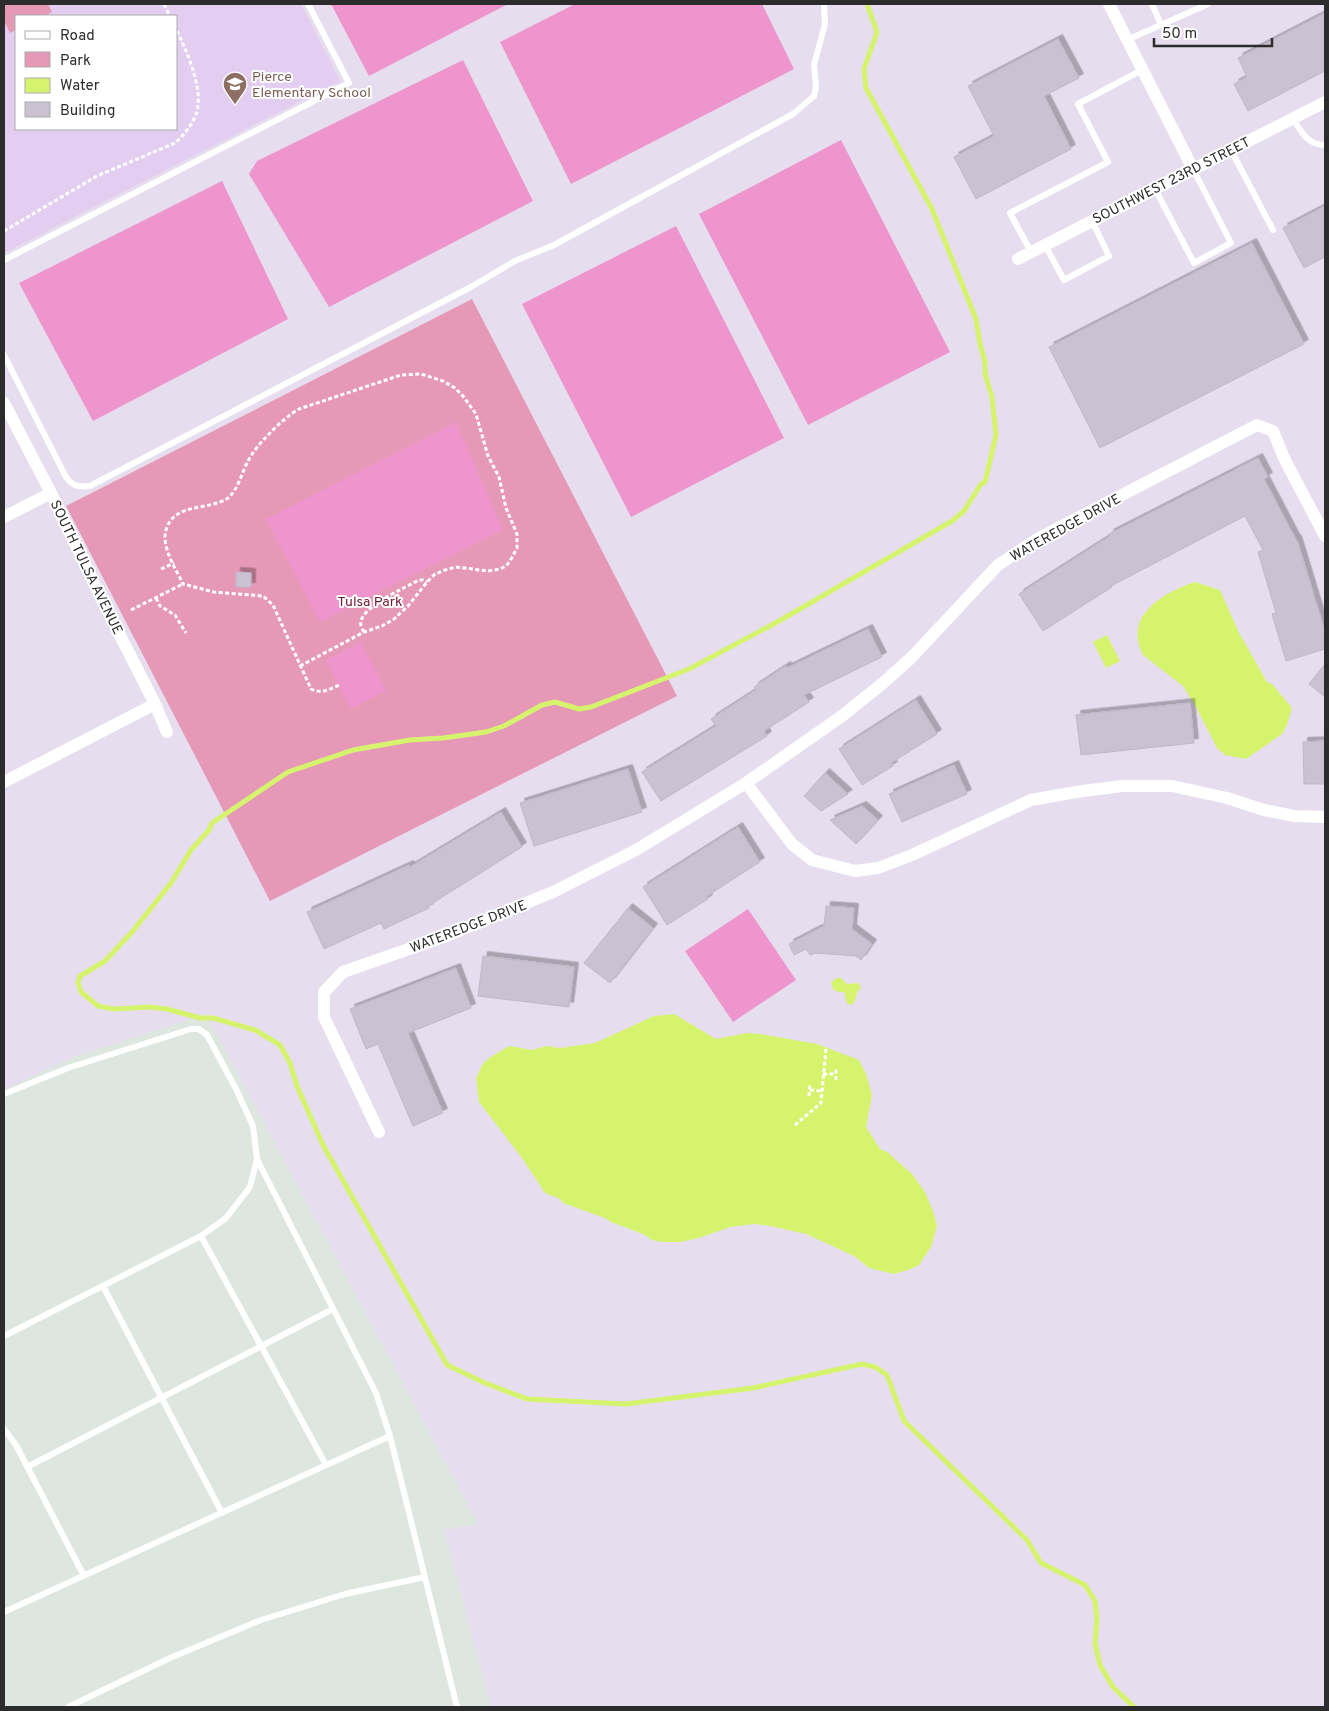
<svg xmlns="http://www.w3.org/2000/svg" width="1329" height="1711" font-family="Overpass,sans-serif">
<style>
.industrial{fill:#dee6e0}
.education{fill:#e3cdf0;fill-rule:evenodd}
.green{fill:#e699b7}
.pitch{fill:#ed95cc}
.water{fill:#d6f36e}
.lines{fill:none;stroke-linecap:round;stroke-linejoin:round}
.stream{stroke:#d6f36e;stroke-width:5}
.building{fill:#cac2d0;stroke:#c2b7ca;filter:url(#shadow)}
.path{stroke:#fff;stroke-width:3;stroke-dasharray:4 2.5;stroke-linecap:butt}
.service{stroke:#fff;stroke-width:6}
.minor{stroke:#fff;stroke-width:12}
.labels{text-anchor:middle;stroke-width:4;stroke-linejoin:round;paint-order:stroke}
.education-label{font-size:14px;fill:#785e54;stroke:#fff;text-anchor:start}
.street-label{font-size:14px;fill:#2c2c2c;stroke:#fff}
.park-label{font-size:14px;fill:#6d182e;stroke:#fff}
</style>
<defs>
<filter id="shadow"><feDropShadow dx="4.5" dy="-4.5" stdDeviation="0" flood-color="#0004"/></filter>
</defs>
<rect width="100%" height="100%" fill="#e6deee"/>
<path class="industrial" d="M 206,1014 L 478,1524 L 444,1530 L 491,1707 L 4,1707 L 4,1089 L 76,1056 Z"/>
<path class="education" d="M 4,4 L 301,4 L 340,81 L 4,253 ZM 16,16 L 176,16 L 176,129 L 16,129 Z"/>
<path class="green" d="M 4,4 L 48,4 L 52,12 L 44,16 L 16,16 L 16,30 L 10,33 L 4,21 Z
M 472,299 L 677,696 L 270,901 L 66,506 Z"/>
<path class="pitch" d="M 331,4 L 508,4 L 369,76 Z
M 575,4 L 762,4 L 794,69 L 571,184 L 500,42 Z
M 463,60 L 533,201 L 329,307 L 249,174 L 257,161 Z
M 841,140 L 950,352 L 808,425 L 699,214 Z
M 222,181 L 288,319 L 93,421 L 19,283 Z
M 676,226 L 784,438 L 631,517 L 522,304 Z
M 456,422 L 503,530 L 320,622 L 266,519 Z
M 361,642 L 386,691 L 351,709 L 326,660 Z
M 748,909 L 796,980 L 733,1022 L 685,951 Z"/>
<path class="water" d="M 1195,582 L 1220,590 L 1239,633 L 1267,682 L 1272,684 L 1292,708 L 1287,725 L 1282,734 L 1246,759 L 1225,755 L 1217,748 L 1195,705 L 1183,686 L 1143,655 C 1123,616 1162,593 1195,582 Z
M 1107,635 L 1120,661 L 1106,668 L 1093,642 Z
M 837,978 L 841,978 L 847,984 L 859,983 L 861,989 L 858,990 L 854,1003 L 849,1005 L 846,1001 L 844,992 L 838,992 L 833,989 L 831,982 Z
M 674,1014 L 716,1039 L 747,1033 L 760,1034 L 817,1044 L 859,1060 L 866,1074 L 872,1095 L 866,1127 L 880,1149 L 887,1152 L 912,1174 L 925,1192 L 934,1214 L 937,1226 L 931,1247 L 919,1265 L 911,1269 L 894,1274 L 869,1268 L 854,1256 L 806,1234 L 770,1226 L 754,1224 L 730,1227 L 702,1237 L 681,1242 L 662,1242 L 652,1240 L 643,1234 L 611,1222 L 605,1218 L 563,1203 L 560,1199 L 545,1193 L 522,1158 L 479,1102 L 476,1079 L 482,1065 L 489,1058 L 509,1046 L 532,1050 L 546,1046 L 560,1048 L 595,1043 L 654,1016 Z"/>
<g class="lines">
<path class="stream" d="M 867,4 L 877,32 L 864,69 L 866,88 L 932,209 L 976,319 L 980,344 L 985,362 L 985,374 L 992,397 L 996,435 L 985,482 L 981,484 L 964,511 L 952,521 L 779,621 L 689,669 L 591,707 L 579,709 L 555,702 L 542,705 L 504,726 L 486,732 L 443,738 L 410,740 L 353,750 L 288,772 L 212,823 L 209,830 L 191,850 L 171,883 L 132,932 L 105,961 L 80,976 L 78,983 L 81,992 L 98,1006 L 113,1009 L 150,1007 L 167,1009 L 200,1018 L 213,1018 L 255,1030 L 280,1045 L 290,1063 L 297,1086 L 323,1145 L 447,1365 L 485,1383 L 527,1399 L 626,1404 L 753,1388 L 862,1364 L 875,1367 L 887,1375 L 904,1421 L 1027,1540 L 1041,1563 L 1085,1585 L 1095,1601 L 1097,1619 L 1095,1643 L 1100,1665 L 1113,1687 L 1134,1707"/>
</g>
<path class="building" d="M 1325,13 L 1325,71 L 1248,111 L 1234,84 L 1247,77 L 1238,58 Z
M 1058,39 L 1079,78 L 1044,96 L 1071,149 L 976,199 L 954,157 L 994,136 L 968,86 Z
M 1325,206 L 1325,257 L 1304,268 L 1283,228 Z
M 1252,243 L 1304,344 L 1100,448 L 1049,347 Z
M 1258,458 L 1268,477 L 1264,479 L 1296,540 L 1297,540 L 1325,632 L 1325,649 L 1286,661 L 1272,614 L 1276,613 L 1258,552 L 1263,550 L 1245,516 L 1111,586 L 1112,587 L 1043,631 L 1019,594 L 1110,536 L 1109,534 Z
M 236,572 L 251,573 L 251,587 L 236,587 Z
M 868,629 L 882,657 L 804,695 L 809,702 L 764,731 L 767,736 L 661,801 L 642,772 L 716,726 L 711,719 L 756,690 L 754,687 L 786,666 L 787,668 Z
M 1325,664 L 1325,697 L 1309,684 Z
M 916,700 L 937,734 L 891,763 L 893,766 L 862,785 L 839,749 Z
M 1190,703 L 1194,743 L 1081,755 L 1076,715 Z
M 1325,741 L 1325,784 L 1304,784 L 1303,742 Z
M 954,765 L 967,794 L 902,822 L 889,794 Z
M 628,769 L 642,812 L 534,846 L 520,803 Z
M 825,773 L 848,794 L 821,811 L 804,796 Z
M 862,806 L 878,820 L 856,844 L 830,820 Z
M 501,812 L 522,847 L 428,906 L 429,908 L 384,929 L 381,923 L 324,949 L 307,912 L 409,865 L 410,867 Z
M 738,827 L 760,862 L 707,896 L 708,899 L 667,925 L 643,887 Z
M 826,906 L 854,908 L 852,929 L 872,944 L 861,960 L 856,956 L 816,953 L 810,955 L 806,949 L 794,955 L 789,944 L 824,926 Z
M 628,908 L 653,928 L 610,983 L 584,963 Z
M 483,956 L 574,967 L 569,1007 L 478,996 Z
M 456,968 L 471,1008 L 408,1033 L 443,1113 L 413,1126 L 378,1044 L 366,1049 L 350,1009 Z"/>
<g class="lines">
<path class="path" d="M 164,4 L 170,16
M 4,231 L 97,176 L 175,143 C 184,135 194,123 197,111 C 203,88 187,51 176,29
M 161,569 L 174,563
M 156,598 L 160,606 L 175,615 L 186,633
M 131,610 L 183,584
M 364,632 C 362,629 360,625 361,621 C 364,606 406,587 419,580 L 423,580 L 427,582
M 300,666 L 364,632 L 382,626 L 394,619 L 408,606 L 427,582 L 435,574 L 445,570 L 456,567 L 488,571 L 500,569 L 506,566 L 510,561 L 517,548 L 517,534 L 506,508 L 499,477 L 488,456 L 476,414 L 463,396 L 455,388 L 443,381 L 421,374 L 401,375 L 299,409 C 283,418 256,445 248,461 C 242,472 238,490 228,498 C 209,511 174,502 166,530 C 161,547 176,569 183,584 L 214,592 L 263,596 L 273,605 L 311,689 C 321,694 329,690 339,685
M 823,1074 L 836,1074
M 836,1080 L 836,1069
M 810,1090 L 822,1091
M 809,1096 L 810,1084
M 795,1125 L 821,1103 L 826,1048"/>
<path class="service" d="M 1152,4 L 1161,25
M 1127,40 L 1208,4
M 1293,119 C 1302,132 1307,145 1325,145
M 1231,150 L 1273,230
M 1155,189 L 1194,263 L 1231,243 L 1193,169
M 1045,245 L 1064,280 L 1109,256 L 1092,221
M 1031,252 L 1010,213 L 1108,162 L 1078,104 L 1142,70
M 4,260 L 349,83 L 308,4
M 4,355 L 66,477 C 73,487 79,487 90,486 L 469,288 L 515,261 L 554,245 L 793,114 L 814,96 L 816,86 L 814,65 L 825,24 L 824,4
M 4,1094 L 68,1068 L 191,1029 L 199,1029 L 207,1035 L 236,1089 L 253,1126 L 257,1159 L 376,1393 L 390,1436 L 457,1707
M 201,1236 L 326,1465
M 103,1286 L 222,1513
M 4,1336 L 201,1236 L 226,1218 L 250,1187 L 257,1159
M 4,1429 L 16,1445 L 84,1576
M 27,1467 L 333,1309
M 4,1612 L 390,1436
M 68,1707 L 170,1658 L 261,1620 L 345,1594 L 425,1577"/>
<path class="minor" d="M 1109,4 L 1193,169
M 1018,259 L 1325,102
M 4,403 L 51,493 L 102,600 L 155,704 L 167,732
M 4,517 L 51,493
M 4,782 L 155,704
M 746,783 L 792,844 L 812,860 L 855,871 L 878,868 L 912,855 L 1031,800 L 1076,792 L 1122,786 L 1172,786 L 1227,798 L 1264,810 L 1294,816 L 1325,817
M 379,1132 L 324,1017 L 324,992 L 343,972 L 449,935 L 553,892 L 636,850 L 746,783 L 842,716 L 883,683 L 911,658 L 998,565 L 1039,538 L 1257,425 L 1273,431 L 1284,458 L 1325,536"/>
</g>
<defs>
<symbol id="school-pin" viewBox="-11 -11 22 30"><path d="M0 17L-7.5 6A9.5 9.5 0 1 1 7.5 6Z" fill="#8d6e63" stroke="#fff"/><path d="M0-5L7-2L0 1L-7-2ZM-4 1L0 2.5L4 1V4Q0 6-4 4Z" fill="#fff"/></symbol>
</defs>
<g fill-rule="evenodd">
<use href="#school-pin" x="221" y="70" width="28" height="38"/>
</g>
<g class="labels">
<g class="education-label">
<text x="252" y="81">Pierce<tspan x="252" dy="16">Elementary School</tspan></text>
</g>
<g class="street-label">
<text transform="translate(1171 180) rotate(-27)" y="5">SOUTHWEST 23RD STREET</text>
<text transform="translate(1065 527) rotate(-29)" y="5">WATEREDGE DRIVE</text>
<text transform="translate(87 567) rotate(64)" y="5">SOUTH TULSA AVENUE</text>
<text transform="translate(468 926) rotate(-21)" y="5">WATEREDGE DRIVE</text>
</g>
<g class="park-label">
<text x="370" y="606">Tulsa Park</text>
</g>
</g>
<rect width="1329" height="1711" fill="none" stroke="#2c2c2c" stroke-width="10"/>
<rect x="15" y="15" width="162" height="115" fill="#ffffff" stroke="#ababab"/>
<rect x="25" y="31" width="25" height="8" fill="#ffffff" stroke="#ababab"/>
<text x="60" y="40" font-size="15" fill="#2c2c2c">Road</text>
<rect x="25" y="52" width="25" height="15" fill="#e699b7" stroke="#ababab"/>
<text x="60" y="65" font-size="15" fill="#2c2c2c">Park</text>
<rect x="25" y="78" width="25" height="15" fill="#d6f36e" stroke="#ababab"/>
<text x="60" y="90" font-size="15" fill="#2c2c2c">Water</text>
<rect x="25" y="102" width="25" height="15" fill="#cac2d0" stroke="#ababab"/>
<text x="60" y="115" font-size="15" fill="#2c2c2c">Building</text>
<path d="M1154 38v8h118v-8" fill="none" stroke="#2c2c2c" stroke-width="2.5"/>
<text x="1162" y="38" font-size="15" fill="#2c2c2c" stroke="#ffffff" stroke-width="4" paint-order="stroke">50 m</text>
</svg>
